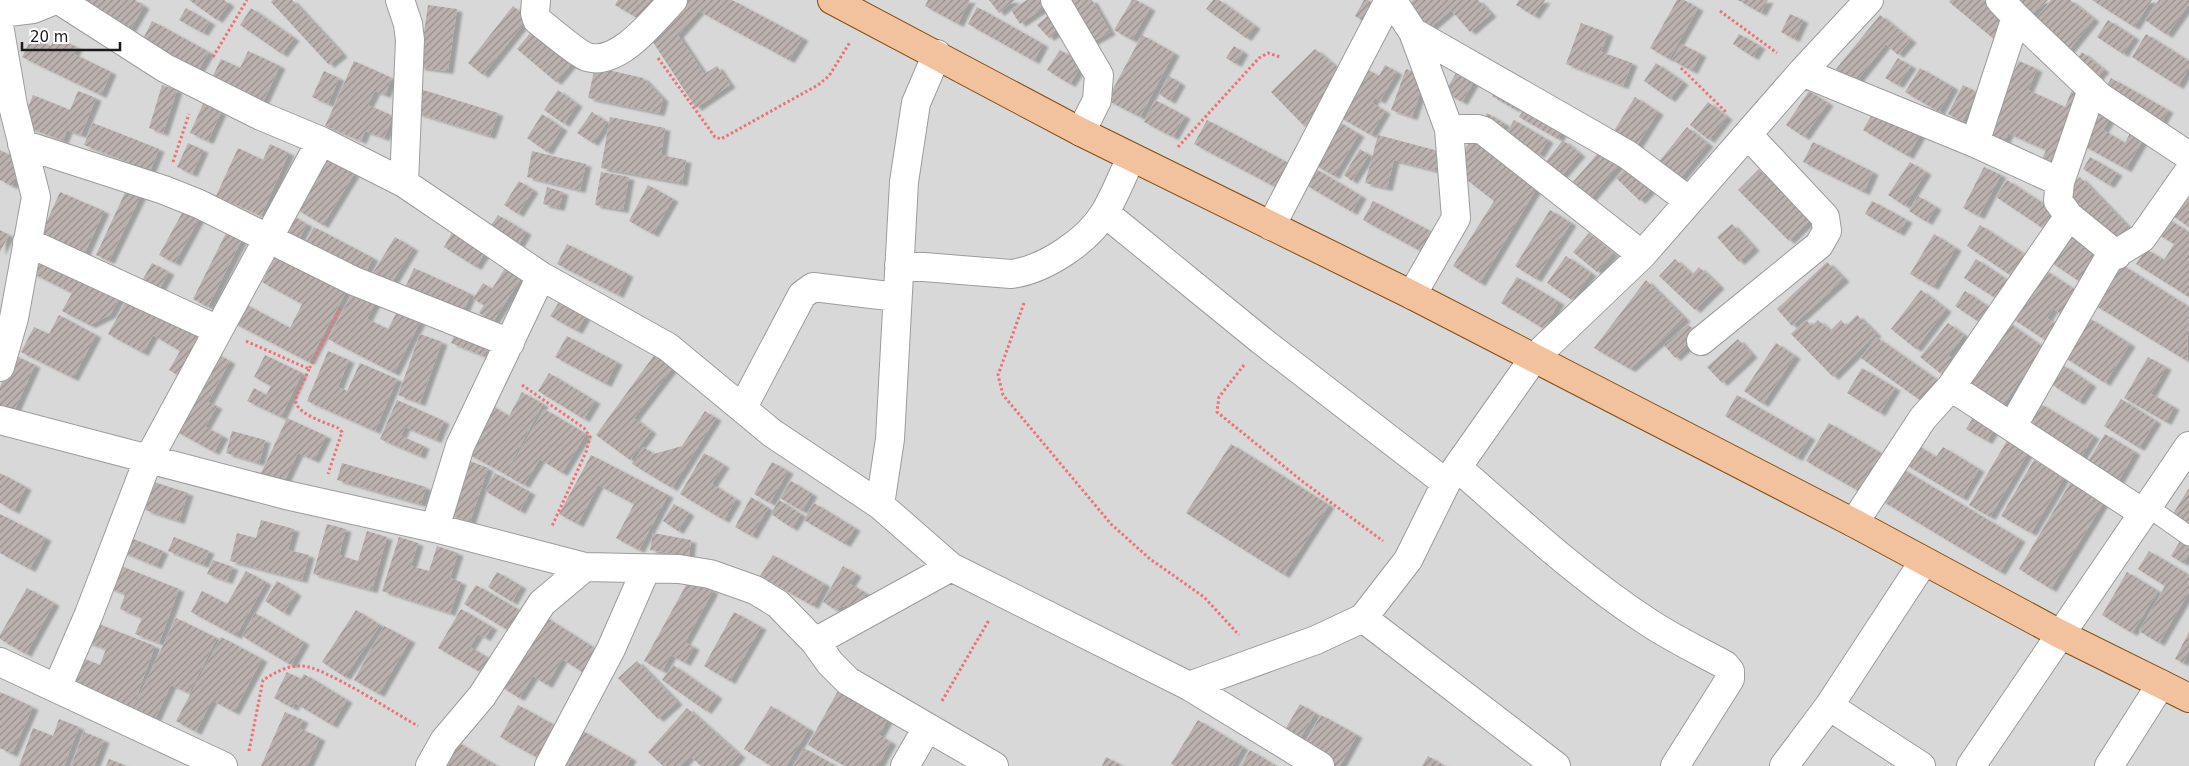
<svg xmlns="http://www.w3.org/2000/svg" width="2189" height="766" font-family="'DejaVu Sans',sans-serif">
<style>
.residential{fill:#d9d8d8}
.building{fill:url(#building-hatch);filter:url(#shadow)}
.lines{fill:none;stroke-linecap:round;stroke-linejoin:round}
.service-casing{stroke:#9c9c9c;stroke-width:21}
.minor-casing{stroke:#9c9c9c;stroke-width:30}
.tertiary-casing{stroke:#9c9c9c;stroke-width:30}
.primary-casing{stroke:#834b0e;stroke-width:30}
.path{stroke:#eb7277;stroke-width:3;stroke-dasharray:2.5 2.5;stroke-linecap:butt}
.service{stroke:#fff;stroke-width:19}
.minor{stroke:#fff;stroke-width:28}
.tertiary{stroke:#fff;stroke-width:28}
.primary{stroke:#f2c29f;stroke-width:28}
</style>
<defs>
<pattern id="building-hatch" width="6" height="6" patternUnits="userSpaceOnUse" patternTransform="scale(1.25)"><rect width="6" height="6" fill="#bbb1ae"/><path d="M-1 1l2-2M0 6l6-6M5 7l2-2" fill="none" stroke="#978f8d"/></pattern>
<filter id="shadow"><feDropShadow dx="5.5" dy="3" stdDeviation="1" flood-color="#0004"/></filter>
</defs>
<rect width="100%" height="100%" fill="#ebe6e1"/>
<path class="residential" d="M 0,0 L 2189,0 L 2189,766 L 0,766 Z"/>
<path class="building" d="M 84,0 L 135,0 L 144,6 L 130,30 Z
M 189,0 L 224,0 L 229,4 L 217,20 Z
M 273,0 L 292,0 L 342,54 L 329,65 L 271,2 Z
M 618,0 L 659,0 L 646,23 L 615,5 Z
M 683,0 L 732,0 L 803,38 L 789,60 L 699,11 L 678,35 L 704,74 L 717,66 L 730,85 L 696,108 L 649,36 Z
M 928,0 L 970,0 L 958,24 L 925,6 Z
M 989,0 L 1015,0 L 999,13 Z
M 1027,0 L 1041,0 L 1045,7 L 1020,24 L 1011,10 Z
M 1062,0 L 1092,0 L 1110,32 L 1087,45 Z
M 1132,0 L 1136,0 L 1150,8 L 1132,40 L 1114,30 Z
M 1213,0 L 1219,0 L 1255,26 L 1246,38 L 1206,9 Z
M 1364,0 L 1368,0 L 1380,7 L 1370,25 L 1355,16 Z
M 1413,0 L 1478,0 L 1491,14 L 1470,32 L 1451,10 L 1428,30 L 1407,6 Z
M 1519,0 L 1545,0 L 1534,16 L 1516,5 Z
M 1677,0 L 1684,0 L 1698,8 L 1669,59 L 1650,48 Z
M 1738,0 L 1768,0 L 1761,13 Z
M 1951,0 L 1984,0 L 2010,22 L 1995,40 L 1949,2 Z
M 2009,0 L 2048,0 L 2026,20 Z
M 2051,0 L 2070,0 L 2094,19 L 2066,54 L 2031,25 Z
M 2092,0 L 2152,0 L 2134,27 Z
M 2159,0 L 2189,0 L 2189,4 L 2167,35 L 2145,20 Z
M 428,5 L 457,9 L 448,71 L 419,67 Z
M 513,6 L 528,18 L 483,75 L 468,63 Z
M 977,7 L 1043,44 L 1034,61 L 968,24 Z
M 186,8 L 210,22 L 203,33 L 179,20 Z
M 251,8 L 294,38 L 282,54 L 240,25 Z
M 1052,12 L 1063,26 L 1049,38 L 1037,25 Z
M 1790,14 L 1803,20 L 1794,39 L 1781,32 Z
M 1880,15 L 1911,40 L 1898,55 L 1886,44 L 1854,84 L 1836,69 Z
M 2108,20 L 2134,37 L 2123,54 L 2097,37 Z
M 152,21 L 209,52 L 198,71 L 142,41 Z
M 1581,23 L 1608,33 L 1601,52 L 1632,63 L 1623,86 L 1566,64 Z
M 532,31 L 571,64 L 556,82 L 517,49 Z
M 1739,34 L 1760,46 L 1753,57 L 1733,44 Z
M 2146,34 L 2189,61 L 2189,68 L 2178,86 L 2132,57 Z
M 1142,35 L 1174,53 L 1140,117 L 1107,100 Z
M 32,37 L 51,46 L 55,37 L 77,47 L 74,54 L 111,72 L 101,95 L 22,57 Z
M 1681,44 L 1701,54 L 1692,71 L 1672,60 Z
M 1234,46 L 1243,52 L 1236,64 L 1226,58 Z
M 1315,49 L 1340,70 L 1305,127 L 1271,92 Z
M 1060,50 L 1083,63 L 1070,84 L 1047,70 Z
M 248,51 L 280,66 L 261,106 L 210,82 L 221,59 L 240,68 Z
M 2082,52 L 2104,70 L 2096,79 L 2075,62 Z
M 1898,58 L 1911,66 L 1898,85 L 1885,78 Z
M 354,61 L 392,78 L 385,95 L 375,91 L 368,105 L 393,116 L 384,138 L 365,131 L 361,141 L 325,126 Z
M 2019,61 L 2037,69 L 2028,90 L 2065,107 L 2072,90 L 2087,97 L 2052,172 L 2039,166 L 2046,150 L 2008,133 L 2002,148 L 1983,140 L 2004,70 L 2013,74 Z
M 1656,63 L 1683,82 L 1670,99 L 1644,81 Z
M 1385,65 L 1397,72 L 1380,101 L 1375,98 L 1372,103 L 1385,111 L 1371,135 L 1336,115 L 1364,68 L 1379,76 Z
M 595,67 L 643,78 L 663,99 L 659,113 L 588,98 Z
M 1459,68 L 1476,78 L 1462,102 L 1445,92 Z
M 1920,68 L 1953,87 L 1939,112 L 1905,92 Z
M 1406,69 L 1426,76 L 1412,117 L 1391,110 Z
M 324,71 L 339,78 L 328,104 L 312,97 Z
M 1169,76 L 1180,83 L 1170,101 L 1159,94 Z
M 2111,78 L 2168,110 L 2159,126 L 2103,93 Z
M 162,85 L 177,90 L 163,133 L 149,128 Z
M 1963,85 L 1978,93 L 1962,122 L 1948,114 Z
M 1498,86 L 1521,98 L 1514,109 L 1492,96 Z
M 420,89 L 498,113 L 490,136 L 413,112 Z
M 558,90 L 577,104 L 564,124 L 544,110 Z
M 78,91 L 96,98 L 81,135 L 67,130 L 63,141 L 21,124 L 33,95 L 70,110 Z
M 1809,91 L 1828,103 L 1804,137 L 1786,125 Z
M 1635,97 L 1658,112 L 1635,149 L 1612,134 Z
M 1155,100 L 1185,116 L 1173,137 L 1144,122 Z
M 1708,102 L 1727,117 L 1709,140 L 1690,125 Z
M 203,104 L 221,112 L 208,141 L 190,133 Z
M 1526,105 L 1565,127 L 1558,139 L 1519,117 Z
M 2099,105 L 2113,113 L 2103,130 L 2125,143 L 2131,131 L 2144,138 L 2126,169 L 2077,142 Z
M 1875,109 L 1920,135 L 1908,156 L 1863,130 Z
M 592,112 L 607,122 L 593,143 L 577,133 Z
M 1487,113 L 1505,124 L 1498,134 L 1481,124 Z
M 542,114 L 562,128 L 547,152 L 527,138 Z
M 610,117 L 665,128 L 661,155 L 686,160 L 682,183 L 601,168 Z
M 1207,120 L 1294,166 L 1281,190 L 1194,144 Z
M 1514,120 L 1548,140 L 1539,155 L 1505,136 Z
M 1337,121 L 1359,134 L 1334,176 L 1312,163 Z
M 93,123 L 159,149 L 150,171 L 84,145 Z
M 1687,127 L 1708,144 L 1678,181 L 1657,164 Z
M 1476,134 L 1541,181 L 1480,283 L 1453,266 L 1494,201 L 1463,177 L 1461,154 Z
M 1378,135 L 1442,152 L 1437,171 L 1394,160 L 1387,188 L 1365,183 Z
M 1563,140 L 1580,154 L 1557,181 L 1541,168 Z
M 1813,142 L 1873,172 L 1864,192 L 1803,162 Z
M 188,143 L 203,150 L 192,174 L 177,167 Z
M 270,144 L 289,153 L 261,216 L 216,196 L 238,148 L 263,160 Z
M 1605,145 L 1623,160 L 1584,206 L 1566,190 Z
M 1360,149 L 1369,155 L 1352,181 L 1344,175 Z
M 0,150 L 24,162 L 12,186 L 0,180 Z
M 532,151 L 586,164 L 580,190 L 527,177 Z
M 319,153 L 354,174 L 323,225 L 288,204 Z
M 2090,157 L 2117,173 L 2109,185 L 2083,169 Z
M 1910,162 L 1926,172 L 1905,206 L 1888,195 Z
M 1629,166 L 1652,188 L 1640,201 L 1616,178 Z
M 1984,167 L 2001,175 L 1979,216 L 1963,208 Z
M 1316,169 L 1361,196 L 1352,212 L 1306,185 Z
M 1759,169 L 1810,220 L 1789,241 L 1738,190 Z
M 601,172 L 629,177 L 623,210 L 595,205 Z
M 2080,177 L 2129,228 L 2110,247 L 2060,196 Z
M 2007,180 L 2062,216 L 2050,233 L 1996,197 Z
M 519,181 L 533,190 L 518,214 L 504,205 Z
M 129,184 L 143,191 L 109,261 L 96,255 Z
M 648,185 L 673,199 L 653,234 L 629,221 Z
M 2189,185 L 2189,227 L 2170,214 Z
M 547,187 L 563,192 L 559,208 L 543,204 Z
M 60,192 L 104,211 L 82,259 L 39,239 Z
M 1918,196 L 1936,207 L 1927,222 L 1909,211 Z
M 1373,201 L 1438,235 L 1428,255 L 1363,220 Z
M 1872,201 L 1907,220 L 1899,233 L 1865,214 Z
M 187,204 L 202,213 L 175,263 L 159,255 Z
M 1550,210 L 1571,223 L 1536,279 L 1515,266 Z
M 291,215 L 307,224 L 297,243 L 280,235 Z
M 498,215 L 526,232 L 515,251 L 486,233 Z
M 2166,218 L 2189,232 L 2189,297 L 2136,264 L 2146,249 L 2164,260 L 2174,244 L 2156,233 Z
M 231,223 L 246,231 L 208,307 L 193,299 Z
M 1732,224 L 1754,248 L 1739,262 L 1717,237 Z
M 1980,225 L 2030,258 L 2016,279 L 1967,246 Z
M 314,227 L 373,258 L 363,277 L 304,246 Z
M 0,230 L 9,235 L 0,252 Z
M 2070,230 L 2104,252 L 2095,266 L 2089,262 L 2083,270 L 2090,274 L 2083,284 L 2049,261 Z
M 453,231 L 486,251 L 476,267 L 444,247 Z
M 1589,233 L 1613,253 L 1597,272 L 1573,252 Z
M 1934,234 L 1956,248 L 1933,287 L 1910,274 Z
M 395,237 L 413,248 L 391,284 L 373,273 Z
M 567,244 L 628,274 L 618,295 L 557,264 Z
M 279,250 L 349,286 L 309,362 L 232,322 L 243,303 L 290,328 L 302,304 L 262,282 Z
M 44,251 L 123,292 L 110,315 L 90,325 L 62,311 L 72,293 L 32,273 Z
M 1566,256 L 1591,273 L 1572,300 L 1547,283 Z
M 1675,259 L 1692,275 L 1699,267 L 1719,286 L 1695,310 L 1659,276 Z
M 1976,259 L 2012,283 L 2000,301 L 1964,278 Z
M 2114,260 L 2189,307 L 2187,361 L 2088,301 Z
M 1827,262 L 1844,279 L 1792,326 L 1777,309 Z
M 152,263 L 169,272 L 159,290 L 142,281 Z
M 507,265 L 523,275 L 493,322 L 479,313 L 484,305 L 473,299 L 483,283 L 492,289 Z
M 414,268 L 471,294 L 461,316 L 404,290 Z
M 2043,269 L 2077,291 L 2062,314 L 2053,309 L 2047,318 L 2056,324 L 2045,340 L 2010,317 Z
M 1517,277 L 1559,302 L 1544,329 L 1501,303 Z
M 1646,280 L 1685,319 L 1630,369 L 1594,348 Z
M 356,286 L 378,297 L 367,319 L 388,329 L 399,308 L 421,320 L 394,373 L 328,339 Z
M 1921,290 L 1946,309 L 1916,349 L 1891,329 Z
M 1965,291 L 1995,311 L 1985,326 L 1955,306 Z
M 130,294 L 207,338 L 184,379 L 169,370 L 180,351 L 153,335 L 143,353 L 108,334 Z
M 559,302 L 585,317 L 577,331 L 550,316 Z
M 59,315 L 96,335 L 73,378 L 21,352 L 34,327 L 49,334 Z
M 1857,315 L 1876,334 L 1833,377 L 1791,334 L 1806,320 L 1812,326 L 1818,320 L 1830,331 L 1841,320 L 1846,326 Z
M 2089,318 L 2130,344 L 2105,383 L 2064,357 Z
M 2006,321 L 2043,347 L 1999,411 L 1962,385 Z
M 1948,323 L 1964,335 L 1948,355 L 1956,362 L 1945,377 L 1920,357 Z
M 1688,324 L 1699,336 L 1675,358 L 1664,345 Z
M 459,325 L 493,339 L 486,357 L 451,343 Z
M 420,334 L 442,342 L 420,403 L 398,395 Z
M 567,336 L 617,362 L 606,384 L 555,357 Z
M 1876,337 L 1940,382 L 1924,403 L 1861,358 Z
M 1738,339 L 1752,355 L 1722,383 L 1707,367 Z
M 1776,343 L 1795,356 L 1763,404 L 1744,391 Z
M 328,351 L 349,360 L 338,387 L 347,391 L 360,363 L 397,379 L 375,431 L 307,401 Z
M 215,353 L 230,361 L 208,402 L 217,406 L 205,427 L 223,436 L 214,452 L 174,430 Z
M 655,354 L 673,367 L 634,418 L 651,431 L 630,460 L 596,435 Z
M 14,355 L 35,365 L 14,411 L 0,405 L 0,387 Z
M 265,355 L 302,373 L 281,417 L 247,401 L 254,388 L 266,395 L 271,386 L 254,377 Z
M 2148,357 L 2166,367 L 2151,394 L 2174,407 L 2166,422 L 2124,398 Z
M 2063,365 L 2091,384 L 2079,402 L 2051,384 Z
M 1862,368 L 1895,388 L 1880,413 L 1847,393 Z
M 549,373 L 595,401 L 584,419 L 538,391 Z
M 522,392 L 543,404 L 505,474 L 461,450 L 487,403 L 509,416 Z
M 1737,395 L 1810,437 L 1797,458 L 1725,416 Z
M 2121,399 L 2156,421 L 2139,448 L 2104,426 Z
M 397,400 L 444,421 L 436,440 L 405,427 L 401,436 L 424,446 L 420,456 L 380,439 Z
M 2039,403 L 2094,436 L 2078,462 L 2024,429 Z
M 544,409 L 586,434 L 562,473 L 540,459 L 524,485 L 506,475 Z
M 705,411 L 716,418 L 672,488 L 632,464 L 643,447 L 654,454 L 682,446 Z
M 1977,411 L 1997,424 L 1987,441 L 1966,429 Z
M 287,418 L 326,436 L 314,460 L 298,453 L 279,492 L 257,482 Z
M 1829,423 L 1886,456 L 1864,494 L 1806,461 Z
M 232,431 L 265,440 L 259,463 L 226,453 Z
M 2011,434 L 2032,446 L 1990,517 L 1969,505 Z
M 2105,434 L 2135,452 L 2115,487 L 2084,468 Z
M 1231,444 L 1329,505 L 1284,575 L 1186,513 Z
M 1915,444 L 1936,457 L 1943,447 L 1979,469 L 1962,498 L 1903,463 Z
M 704,453 L 724,465 L 712,484 L 736,499 L 724,520 L 680,494 Z
M 591,455 L 668,495 L 639,550 L 616,538 L 634,504 L 598,485 L 578,524 L 559,514 Z
M 467,460 L 488,468 L 470,522 L 449,515 Z
M 2034,460 L 2064,478 L 2031,533 L 2001,516 Z
M 772,462 L 788,471 L 770,503 L 754,494 Z
M 342,463 L 426,487 L 421,504 L 337,480 Z
M 1899,467 L 2020,539 L 2000,572 L 1879,499 Z
M 0,473 L 26,487 L 14,511 L 0,503 Z
M 495,473 L 530,492 L 520,511 L 485,491 Z
M 2072,480 L 2105,500 L 2051,589 L 2019,569 Z
M 791,481 L 812,494 L 802,511 L 780,498 Z
M 154,482 L 188,493 L 179,521 L 145,510 Z
M 2189,488 L 2189,528 L 2171,517 Z
M 751,497 L 768,508 L 752,536 L 735,527 Z
M 779,500 L 801,514 L 792,528 L 771,514 Z
M 814,503 L 855,528 L 845,544 L 804,520 Z
M 674,504 L 689,513 L 678,531 L 663,521 Z
M 0,514 L 46,538 L 30,569 L 0,553 Z
M 261,520 L 294,529 L 288,550 L 309,555 L 302,580 L 230,561 L 237,533 L 256,538 Z
M 327,524 L 346,529 L 339,555 L 358,561 L 367,531 L 387,537 L 372,590 L 313,574 Z
M 653,533 L 691,540 L 689,556 L 650,550 Z
M 126,536 L 163,551 L 156,566 L 120,551 Z
M 174,537 L 209,551 L 203,565 L 168,551 Z
M 399,537 L 418,543 L 411,566 L 429,571 L 437,546 L 458,553 L 450,578 L 461,582 L 450,613 L 382,591 Z
M 2180,541 L 2189,546 L 2189,553 L 2183,563 L 2171,556 Z
M 2149,551 L 2189,575 L 2189,592 L 2159,643 L 2139,631 L 2165,586 L 2138,569 Z
M 773,555 L 825,584 L 813,606 L 760,576 Z
M 213,560 L 233,567 L 227,581 L 207,574 Z
M 116,564 L 179,589 L 159,643 L 135,634 L 142,618 L 120,609 L 125,594 L 107,587 Z
M 843,566 L 856,574 L 850,584 L 866,593 L 862,601 L 834,609 L 823,602 Z
M 246,571 L 266,582 L 236,636 L 191,612 L 202,591 L 227,604 Z
M 497,572 L 521,586 L 512,602 L 488,587 Z
M 2127,572 L 2158,591 L 2132,633 L 2102,615 Z
M 690,578 L 713,591 L 685,642 L 694,647 L 685,663 L 671,655 L 662,671 L 644,661 Z
M 277,581 L 296,593 L 284,613 L 265,601 Z
M 476,585 L 528,615 L 516,635 L 464,604 Z
M 27,588 L 54,603 L 26,654 L 0,639 L 0,635 Z
M 461,609 L 492,627 L 485,638 L 478,634 L 470,647 L 492,660 L 484,674 L 438,648 Z
M 356,610 L 380,625 L 345,677 L 322,662 Z
M 734,612 L 761,627 L 730,681 L 704,666 Z
M 255,613 L 304,642 L 291,665 L 242,636 Z
M 542,615 L 604,654 L 590,677 L 562,659 L 547,685 L 533,676 L 519,698 L 499,685 Z
M 176,618 L 217,638 L 189,693 L 171,685 L 155,719 L 133,708 Z
M 91,621 L 155,646 L 132,709 L 67,684 L 77,656 L 100,665 L 106,649 L 84,641 Z
M 384,626 L 410,640 L 379,694 L 354,680 Z
M 2189,632 L 2189,651 L 2183,663 L 2175,659 Z
M 221,637 L 262,659 L 234,712 L 212,700 L 196,732 L 176,721 Z
M 637,661 L 677,702 L 658,719 L 618,678 Z
M 673,665 L 717,696 L 706,711 L 662,680 Z
M 287,672 L 301,679 L 304,674 L 347,700 L 332,725 L 295,703 L 293,708 L 274,698 Z
M 840,687 L 890,715 L 879,735 L 891,742 L 878,766 L 845,766 L 808,745 Z
M 0,692 L 33,707 L 12,754 L 0,748 Z
M 1300,704 L 1315,713 L 1295,747 L 1280,738 Z
M 518,705 L 556,726 L 538,758 L 500,737 Z
M 771,706 L 809,729 L 786,766 L 771,766 L 744,749 Z
M 687,708 L 740,755 L 731,766 L 701,766 L 690,756 L 681,766 L 663,766 L 648,752 Z
M 285,712 L 303,720 L 299,728 L 320,738 L 307,766 L 261,766 Z
M 1321,715 L 1357,735 L 1340,766 L 1322,766 L 1299,754 Z
M 59,719 L 79,727 L 64,766 L 19,766 L 33,728 L 53,736 Z
M 1198,720 L 1243,747 L 1232,766 L 1175,766 L 1171,764 Z
M 581,730 L 631,758 L 627,766 L 563,766 Z
M 84,732 L 104,740 L 94,766 L 71,766 Z
M 451,738 L 497,766 L 434,766 Z
M 804,748 L 836,766 L 794,766 Z
M 1250,750 L 1276,766 L 1241,766 Z
M 1428,756 L 1445,766 L 1422,766 Z
M 1106,757 L 1123,766 L 1102,766 Z
M 109,759 L 127,766 L 106,766 Z"/>
<g class="lines">
<defs>
<path id="service" d="M 2148,507 L 2189,536"/>
<path id="minor" d="M 59,0 L 165,68 L 261,116 L 321,141 L 404,183 L 541,276 L 668,347 L 772,433 L 880,505 L 951,567 L 1189,686 L 1320,766
M 400,0 L 408,24 L 410,40 L 404,183
M 536,0 L 535,13 L 537,20 C 549,29 576,53 587,57 C 618,67 654,20 673,0
M 1055,0 L 1099,75 L 1097,100 L 1081,132
M 1392,0 L 1413,32 L 1449,129 L 1456,218 L 1412,295
M 2000,0 L 2016,17 L 2100,97 L 2189,156
M 0,13 L 33,9 L 55,0
M 0,31 L 13,106 L 36,197 L 14,318 L 0,367
M 1413,32 L 1628,155 L 1689,201
M 1802,72 L 1975,143 L 2060,182
M 2092,89 L 2060,182 L 2058,201 L 2069,216 L 2117,255
M 1449,129 L 1478,129 L 1484,131 L 1642,255
M 1975,143 L 2016,17
M 22,144 L 164,190 L 199,204 L 354,281 L 510,343
M 1105,213 L 1262,341 L 1446,483
M 1271,226 L 1389,0
M 27,242 L 218,330
M 899,265 L 1011,274 C 1044,270 1088,241 1105,212 C 1115,195 1123,175 1131,157
M 1701,341 L 1819,245 L 1827,231 L 1825,217 L 1748,135
M 1951,387 L 2143,513
M 743,407 L 802,295 L 813,287 L 897,297
M 0,420 L 286,495 L 435,528 L 585,567 L 679,569 L 710,574 L 755,590 L 778,604 L 815,642 L 830,663 L 848,681 L 994,766
M 2012,427 L 2109,258 L 2142,238 L 2189,171
M 1458,468 C 1519,521 1580,578 1648,622 C 1672,638 1699,651 1725,665 L 1730,671 L 1730,679 L 1675,766
M 880,505 L 890,439 L 904,182 L 916,103 L 937,54
M 1854,523 L 1923,418 L 1951,387 L 2069,216
M 435,528 L 460,446 L 541,276
M 1363,618 L 1556,766
M 815,642 L 951,567
M 1189,686 L 1316,640 L 1363,618 L 1408,560 L 1446,483 L 1534,358 L 1642,255 L 1802,72 L 1869,0
M 57,688 L 89,614 L 148,460 L 321,141
M 1829,706 L 1921,766
M 430,766 L 444,741 L 482,696 L 542,603 L 585,567
M 549,766 L 611,649 L 646,569
M 905,766 L 927,728
M 1784,766 L 1829,706 L 1924,561
M 2109,766 L 2161,684"/>
<path id="tertiary" d="M 0,662 L 223,766
M 1971,766 L 2189,446"/>
<path id="primary" d="M 832,0 L 1081,132 L 1412,295 L 1854,523 L 2060,634 L 2189,698"/>
</defs>
<use href="#service" class="service-casing"/>
<use href="#minor" class="minor-casing"/>
<use href="#tertiary" class="tertiary-casing"/>
<use href="#primary" class="primary-casing"/>
<path class="path" d="M 1720,11 L 1777,53
M 213,57 L 247,0
M 658,58 L 715,137 L 721,139 L 818,85 L 829,76 L 850,42
M 1681,68 L 1727,113
M 1178,147 L 1259,58 L 1268,53 L 1280,57
M 173,162 L 189,114
M 1024,303 L 998,375 L 1003,395 L 1111,524 L 1150,559 L 1204,597 L 1239,635
M 246,341 L 309,369 L 341,307
M 1244,365 L 1219,397 L 1217,412 L 1302,481 L 1383,541
M 309,369 C 305,379 299,389 296,398 C 292,413 327,423 338,428 L 342,432 L 328,474
M 522,385 L 584,428 L 590,437 L 586,452 L 552,526
M 942,701 L 989,620
M 249,751 L 263,680 C 275,673 287,665 302,666 C 323,666 396,714 418,726"/>
<use href="#service" class="service"/>
<use href="#minor" class="minor"/>
<use href="#tertiary" class="tertiary"/>
<use href="#primary" class="primary"/>
</g>
<path d="M22 42v8h98v-8" fill="none" stroke="#1b1b1b" stroke-width="2.5"/>
<text x="30" y="42" font-size="15" fill="#1b1b1b" stroke="#ffffff" stroke-width="4" paint-order="stroke">20 m</text>
</svg>
